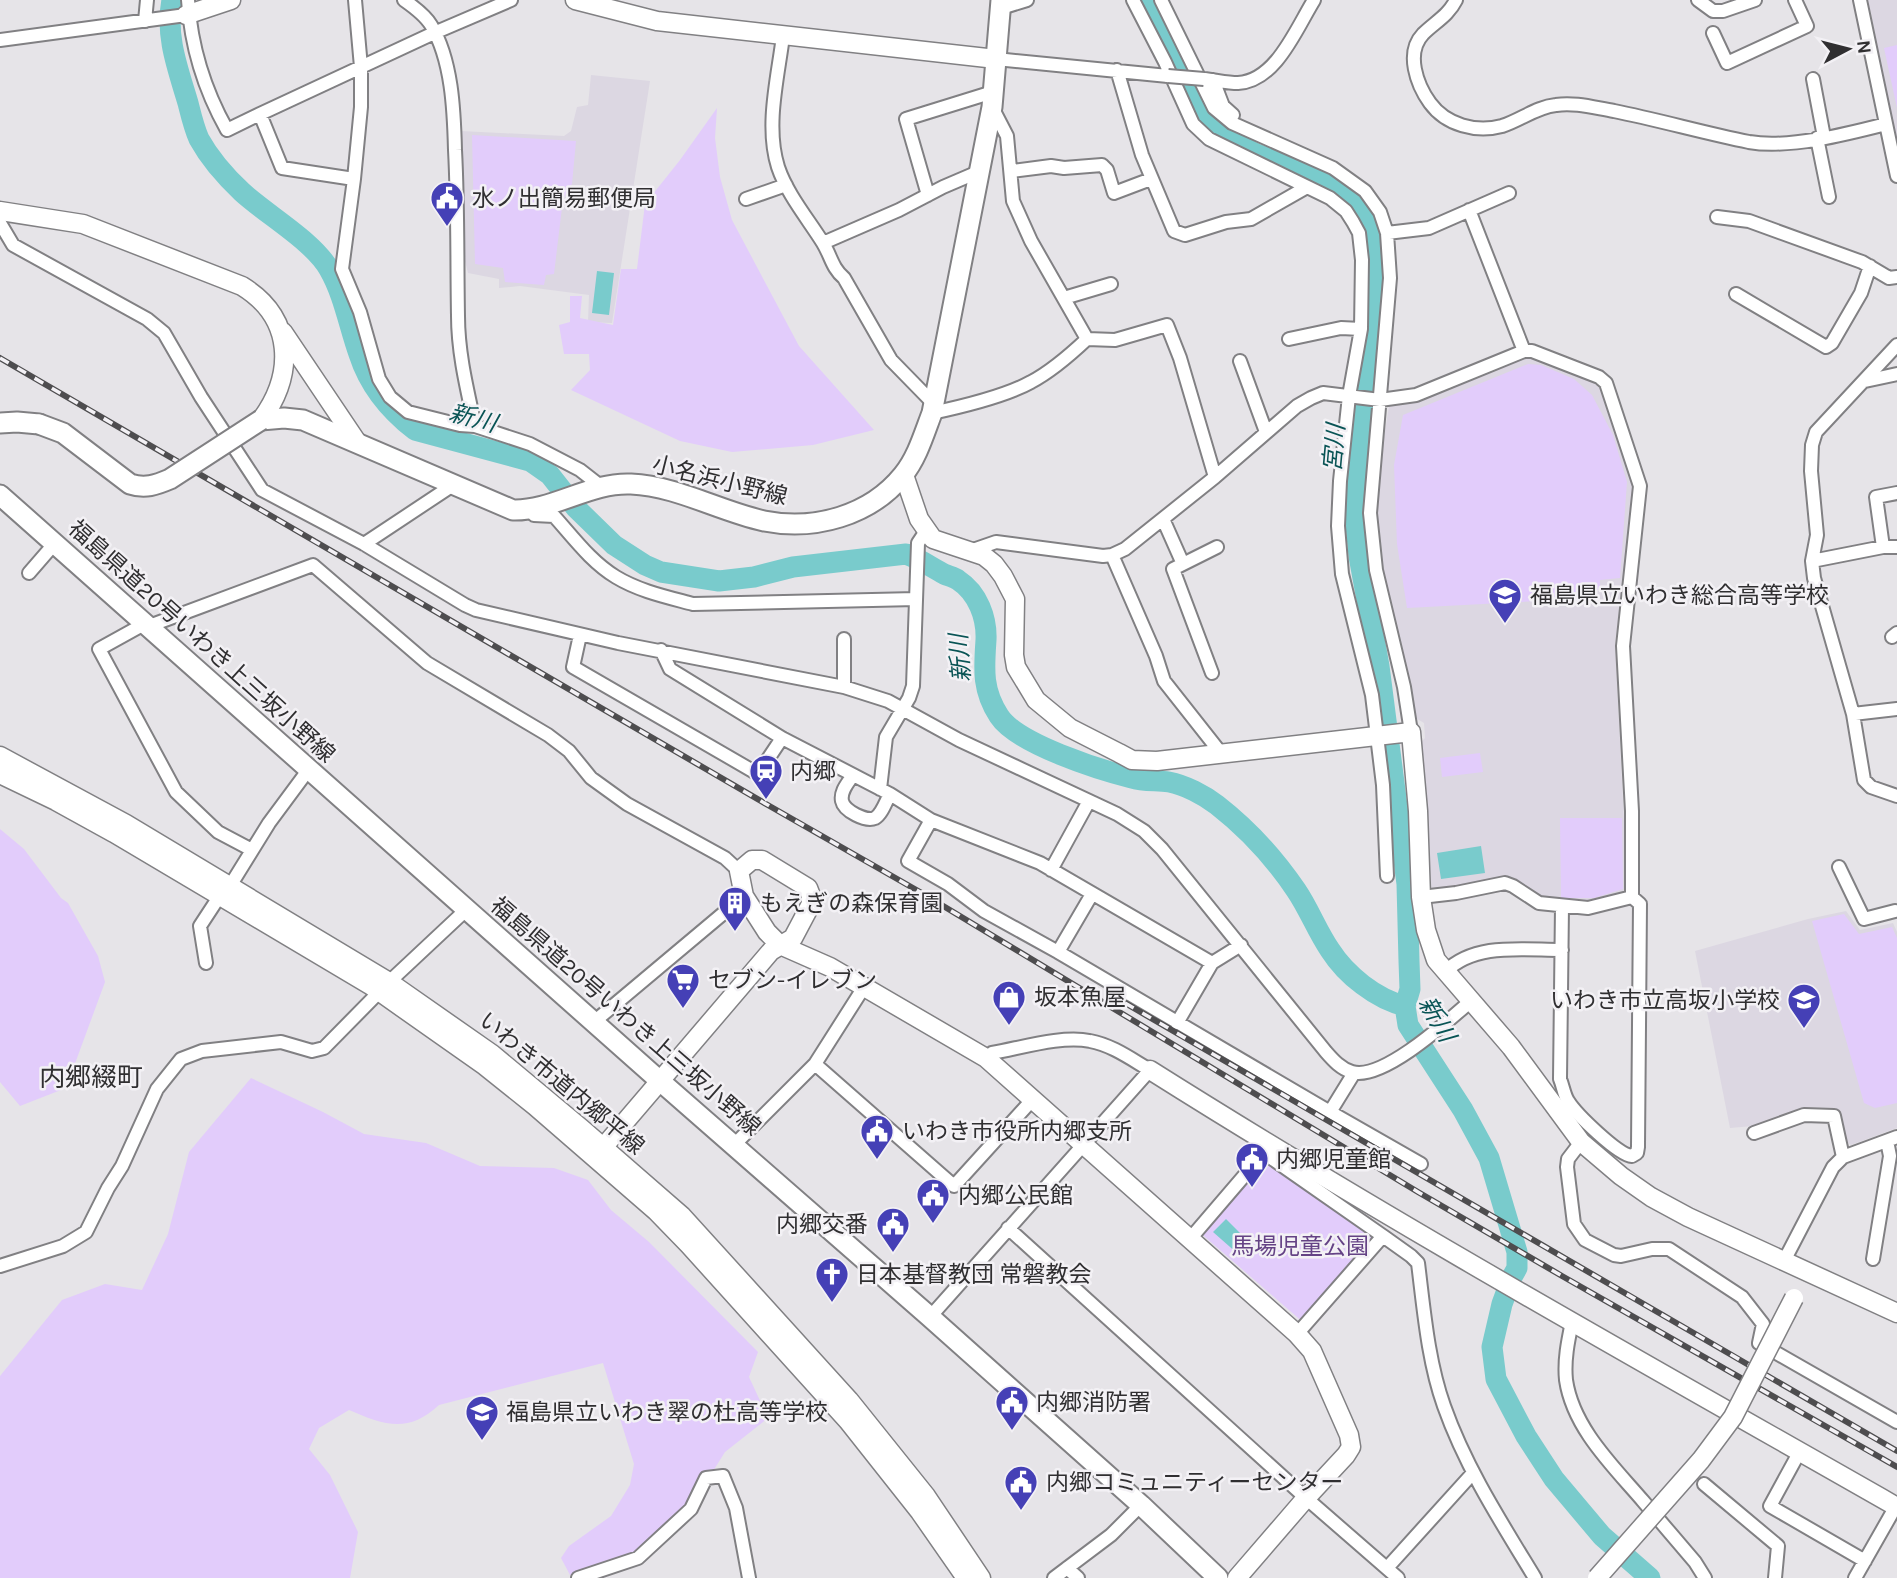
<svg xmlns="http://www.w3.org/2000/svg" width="1897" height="1578" font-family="Karla,'Noto Sans JP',sans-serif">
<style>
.built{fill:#dcd7e2}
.green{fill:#e2ccfb}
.water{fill:#79cbcc}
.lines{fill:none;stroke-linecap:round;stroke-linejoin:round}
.river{stroke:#79cbcc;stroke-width:21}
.street-casing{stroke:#818083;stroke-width:16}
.secondary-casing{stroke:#818083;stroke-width:21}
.primary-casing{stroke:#818083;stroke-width:23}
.street{stroke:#fff;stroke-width:12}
.secondary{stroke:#fff;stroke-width:18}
.primary{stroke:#fff;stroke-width:19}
.rail-casing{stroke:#4e4d4f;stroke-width:6}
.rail{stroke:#f3f1f5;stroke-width:3.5;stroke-dasharray:10;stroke-linecap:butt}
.street-bridge-casing{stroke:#818083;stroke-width:16;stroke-linecap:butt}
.secondary-bridge-casing{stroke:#818083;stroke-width:21;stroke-linecap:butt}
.primary-bridge-casing{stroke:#818083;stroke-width:23;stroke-linecap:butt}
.street-bridge{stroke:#fff;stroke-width:12}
.secondary-bridge{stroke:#fff;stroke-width:18}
.primary-bridge{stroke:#fff;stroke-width:19}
.labels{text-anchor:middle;stroke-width:5;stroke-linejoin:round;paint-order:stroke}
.poi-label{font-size:23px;fill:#302f31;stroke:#f3f1f5;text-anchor:start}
.street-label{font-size:23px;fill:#302f31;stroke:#f3f1f5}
.park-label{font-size:23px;fill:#644285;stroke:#f3f1f5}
.water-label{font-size:24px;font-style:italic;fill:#095455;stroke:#f3f1f5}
.quarter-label{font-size:26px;fill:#302f31;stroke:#f3f1f5}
</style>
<rect width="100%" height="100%" fill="#e6e4e8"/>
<path class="built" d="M 1868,0 L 1897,0 L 1897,141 Z
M 591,75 L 650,81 L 612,323 L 588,322 L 589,295 L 520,286 L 499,288 L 499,279 L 468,273 L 465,261 L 461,131 L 564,136 L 571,131 L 577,107 L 588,105 Z
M 1532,354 L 1594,379 L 1603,387 L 1636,494 L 1615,643 L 1627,881 L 1623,897 L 1594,902 L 1538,897 L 1526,888 L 1457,888 L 1425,891 L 1417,746 L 1425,738 L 1424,723 L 1414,717 L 1409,681 L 1388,607 L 1377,545 L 1378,476 L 1389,406 L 1523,355 Z
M 1846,911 L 1860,930 L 1893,923 L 1897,932 L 1897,1128 L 1851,1145 L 1844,1140 L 1833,1112 L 1808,1109 L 1753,1126 L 1730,1128 L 1695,951 L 1808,919 Z"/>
<path class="green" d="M 1897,45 L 1897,108 L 1884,48 Z
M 717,108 L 715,138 L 720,177 L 732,220 L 799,346 L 874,430 L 813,445 L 732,452 L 680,441 L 571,390 L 590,370 L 589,354 L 564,354 L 559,325 L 570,322 L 570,296 L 582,296 L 580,318 L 613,325 L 621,269 L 637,269 L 645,204 L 680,160 Z
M 472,135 L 576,141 L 572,184 L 563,199 L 554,274 L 546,275 L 544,285 L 505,282 L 503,268 L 475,264 Z
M 1528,364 L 1541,365 L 1574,379 L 1592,395 L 1613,435 L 1627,482 L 1620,578 L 1600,580 L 1600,589 L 1575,592 L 1575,599 L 1407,608 L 1397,544 L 1394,465 L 1403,415 Z
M 1480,753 L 1483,772 L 1442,777 L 1440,758 Z
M 1560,818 L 1622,818 L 1623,889 L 1594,898 L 1561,898 Z
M 0,829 L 24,849 L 61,898 L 68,903 L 98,956 L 105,982 L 66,1088 L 20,1106 L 0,1082 Z
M 1844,914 L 1859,934 L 1892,927 L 1897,938 L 1897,1103 L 1875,1108 L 1864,1103 L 1812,921 Z
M 251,1078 L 323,1112 L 364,1134 L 426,1143 L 480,1166 L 554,1168 L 588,1180 L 611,1210 L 649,1242 L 758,1352 L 749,1377 L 768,1418 L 725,1452 L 693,1503 L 643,1550 L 590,1572 L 570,1575 L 561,1558 L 569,1546 L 611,1516 L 630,1485 L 634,1464 L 603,1363 L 439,1405 C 408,1434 384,1425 349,1410 L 319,1428 L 309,1449 L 330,1475 L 358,1532 L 350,1578 L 0,1578 L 0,1376 L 62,1300 L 105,1284 L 142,1290 L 168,1234 L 189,1152 Z
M 1264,1153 L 1383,1236 L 1305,1324 L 1197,1230 Z"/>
<path class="water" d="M 597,271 L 614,273 L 609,315 L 592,313 Z
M 1481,846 L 1485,873 L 1441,879 L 1437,853 Z
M 1226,1219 L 1249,1242 L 1238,1254 L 1213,1232 Z"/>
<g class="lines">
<path class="river" d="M 172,0 C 165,36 178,69 188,103 C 191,115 194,128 199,139 C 210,159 225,176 242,192 C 267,215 313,241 329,269 C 344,295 349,326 359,354 C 369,385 389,410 415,430 L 530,461 L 550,475 L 576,508 L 614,545 L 645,565 L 661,572 L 719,581 L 754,577 L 793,567 L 906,554 C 920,559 931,567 944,574 C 948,576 954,577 958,580 C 978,593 987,618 986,640 C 984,669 982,690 999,716 C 1017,744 1100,770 1132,778 C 1144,782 1157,780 1169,782 C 1185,785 1204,795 1217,805 C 1249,830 1273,856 1296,890 C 1309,909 1317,931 1330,950 C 1346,975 1376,999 1405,1006
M 1148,0 L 1162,41 L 1187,94 L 1216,132 L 1256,154 L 1315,175 L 1357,204 L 1373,233 L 1370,335 L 1355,516 L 1359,556 L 1379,666 L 1407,884 L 1409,961 L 1410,989 L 1405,1006 L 1408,1025 L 1463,1110 L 1489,1158 L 1517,1252 L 1517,1268 L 1512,1277 L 1502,1304 L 1492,1347 L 1496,1379 L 1526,1436 L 1554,1479 L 1602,1536 L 1650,1578"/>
<defs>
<path id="street" d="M 188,0 C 191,47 204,89 227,130 L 260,114
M 355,0 L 361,67 L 361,107 L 354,179 L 342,269 L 360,312 L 379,379 L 390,397 L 408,412 L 460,425 L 475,426 L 530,444 L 580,470 L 603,488
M 404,0 C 414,7 425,15 431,25 C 452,60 454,110 455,150 C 458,205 457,260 458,316 C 458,353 467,389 475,426
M 1133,0 L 1165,62 L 1193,124 L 1209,139 L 1330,198 L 1346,211 L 1353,222 L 1359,233 L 1362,260 L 1361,329 L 1349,396 L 1340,481 L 1338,526 L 1342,574 L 1372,695 L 1383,785 L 1387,876
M 1161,0 L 1214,108 L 1232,123 L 1333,168 L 1365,191 L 1380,212 L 1387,233 L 1390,278 L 1370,513 L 1376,570 L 1404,687 L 1411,732
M 1456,0 C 1448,16 1435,22 1423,34 C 1405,53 1417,85 1430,103 C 1446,125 1476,133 1502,126 C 1521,120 1536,107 1556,105 C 1575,102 1595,108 1614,111 C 1659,120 1704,133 1749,142 C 1789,149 1847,134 1886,124
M 1698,0 L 1713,11 L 1723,11 L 1755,0
M 1860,0 L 1897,176
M 1001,8 L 1027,0
M 145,21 L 147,0
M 1713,33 L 1727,63 L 1807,26 L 1795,0
M 783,36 C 778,77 765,126 778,167 C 787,194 808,219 823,243 L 899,210 L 943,187 L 978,172
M 0,40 L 186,15
M 996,59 L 1168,76
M 1117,70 L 1142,155 L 1174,231 L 1185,235 L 1226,222 L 1251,219 L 1307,187
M 1204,79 C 1215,80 1227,83 1238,83 C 1276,81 1296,29 1314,0
M 1813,79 L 1824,137
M 1213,80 L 1223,106 L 1233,115
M 992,107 L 1007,136 L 1013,201 L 1031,241 L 1087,339
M 1817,138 L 1829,197
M 1012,171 L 1051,166 L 1064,168 L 1102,165 L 1107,170 L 1114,193 L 1151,179
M 354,179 L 282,168 L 260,114 L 434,33 L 511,0
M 928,195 L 906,119 L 993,92
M 746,199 L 786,185
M 1469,210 L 1524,351
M 1717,217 L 1749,221 L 1862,262 L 1889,278 L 1897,277
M 0,223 L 13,245 L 147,319 L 164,333 L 201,397 L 262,490 L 364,544 L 465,605 L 476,610 L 618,643 L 844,687 L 888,701 L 959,740 L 1117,814 L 1144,831 L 1162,849 L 1326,1052 C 1333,1060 1341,1069 1352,1072 C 1383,1081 1449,1020 1472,1000
M 1387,233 L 1429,228 L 1509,193
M 823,243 C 831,256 832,268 844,278 L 891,360 L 934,404
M 1736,294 L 1826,347 L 1832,343 L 1861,293 L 1870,266
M 1064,298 L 1111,284
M 1289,339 L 1341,328 L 1361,329
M 1897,345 L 1816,432 L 1812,445 L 1811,471 L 1817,535 L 1812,561 L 1814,578 L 1853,714 L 1864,780 L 1871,787 L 1897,796
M 1240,361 L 1266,432
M 1865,381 L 1897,374
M 932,413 C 960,407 1006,396 1031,382 C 1052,371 1070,355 1087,339 L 1115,340 L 1167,325 L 1180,358 L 1215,477
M 534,515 L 554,516 C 573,537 591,562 616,577 C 639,591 667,597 693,604 L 916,599
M 1163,519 L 1183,564 L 1173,569 L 1212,673
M 364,544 L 453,485
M 1883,547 L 1876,497 L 1897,493
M 970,551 L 996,542 L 1103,556 L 1112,555 L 1125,549 L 1215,477 L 1297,406 L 1311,398 L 1323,393 L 1380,400 L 1416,395 L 1524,351 L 1532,351 L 1599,377 L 1606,383 L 1640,486 L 1623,646 L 1632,811 L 1632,897 L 1588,908 L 1539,903 L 1513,886 L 1505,883 L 1456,893 L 1421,897
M 1112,555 L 1156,656 L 1164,681 L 1220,752
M 1812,561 L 1883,547 L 1897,547
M 1181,565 L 1217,547
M 29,573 L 55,543
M 146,623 L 99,649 L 176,792 L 218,832 L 252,850
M 149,626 L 313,565 L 427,663 L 548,735 L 569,751 L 591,778 L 627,804 L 725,858 L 739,871
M 580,635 L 573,667 L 758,774 L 782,738
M 1892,637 L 1897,633
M 844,639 L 844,687
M 661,650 L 670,669 L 782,738 L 890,794 L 931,820 L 1040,863 L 1212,963
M 1853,714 L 1897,709
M 853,775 C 848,783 840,791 842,801 C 844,811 866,822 875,818 C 882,814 886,801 890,794
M 880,789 L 886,737 L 909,698 L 913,686 L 918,543 L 926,531
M 931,820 L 908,861 L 948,884 L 984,911 L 1058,952 L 1330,1112 L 1354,1073
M 1839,867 L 1864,919 L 1895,911
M 1051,870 L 1089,801
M 1562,906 L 1560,1079 C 1563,1086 1564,1095 1568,1101 C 1576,1114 1618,1155 1632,1156 L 1637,1153 L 1638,1147 L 1640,904 L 1632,897
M 1058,952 L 1092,894
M 206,963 L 200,926 L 219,897 L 230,886 L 269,823 L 309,769
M 1445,972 C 1475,942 1523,950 1562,950
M 595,1021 L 744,896
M 1177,1023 L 1212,963 L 1241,945
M 815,1064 L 954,1186 L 1033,1099
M 1330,1112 L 1421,1164
M 1754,1133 L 1804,1115 L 1834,1116 L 1843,1157
M 1581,1142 L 1568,1159 L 1567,1167 L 1574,1224 L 1585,1240 L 1614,1255 L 1621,1256 L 1652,1249 L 1669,1249 L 1742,1297 L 1763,1324 L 1759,1343 L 1897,1422
M 735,1144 L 815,1064 L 864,987
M 1264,1153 L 1383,1236 L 1297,1334
M 1008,1228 L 1306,1498 L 1398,1578
M 1383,1236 L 1411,1256 L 1418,1263 C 1424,1311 1428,1361 1444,1406 C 1466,1468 1501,1522 1535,1578
M 1190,1239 L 1268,1148
M 1873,1259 L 1890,1156 L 1887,1141
M 1784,1261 L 1833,1167 L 1843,1157 L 1897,1137
M 0,1266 L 63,1246 L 86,1232 L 108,1188 L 122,1166 L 157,1089 L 181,1059 L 202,1051 L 281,1042 L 312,1051 L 324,1048 L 389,982 L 467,909
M 930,1317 L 1150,1070 C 1131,1059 1112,1045 1090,1041 C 1062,1035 1021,1048 992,1053 L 986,1058
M 1572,1322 C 1568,1341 1564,1360 1566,1380 C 1573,1428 1613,1466 1643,1501 C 1660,1521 1678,1542 1695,1562 L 1705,1578
M 1800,1451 L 1770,1506 L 1865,1561
M 1704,1484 L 1778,1546 L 1775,1578
M 1067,1568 L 1078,1578
M 1387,1568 L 1472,1474
M 578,1578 L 638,1558 L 691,1509 L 706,1478 L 723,1476 L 736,1508 L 749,1578
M 1054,1578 L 1111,1535 L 1141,1505
M 1855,1578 L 1896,1506"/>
<path id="secondary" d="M 575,0 L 657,21 L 996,59
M 186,15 L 231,0
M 0,211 L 83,224 L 242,286 C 294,318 295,374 261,420
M 283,332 L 357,442
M 904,475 L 919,519 L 933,539 L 984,556 L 994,564 L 1003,576 L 1015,599 L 1014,655 L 1016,667 L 1036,700 L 1070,728 L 1119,753 L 1132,760 L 1157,761 L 1411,732 L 1418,811 L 1421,897 L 1426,930 L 1436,960 L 1511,1047 L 1581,1142 L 1621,1176 L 1651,1197 L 1688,1217 L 1897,1313
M 0,756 L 126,824 L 389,982 L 492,1054 L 582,1129 L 682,1216 L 849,1400 L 926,1496 L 981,1578
M 0,774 L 56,801 L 114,833 L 370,985 L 485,1066 L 535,1106 L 656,1211 L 689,1245 L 848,1421 L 920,1512 L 966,1578
M 1150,1070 C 1394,1224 1646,1364 1897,1507
M 595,1157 L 771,951 L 793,938 L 811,904 L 811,896 L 808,888 L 762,860 L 752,860 L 739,871 L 744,896 L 767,932 L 780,945 L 830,967 L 986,1058 L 1297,1334 L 1312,1351 L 1349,1435 L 1351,1447 L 1346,1455 L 1306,1498 L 1237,1578"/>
<path id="primary" d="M 261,420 L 284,418 L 303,420 L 513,510 C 553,511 590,482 631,484 C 677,486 719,511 764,521 C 814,531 870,516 903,475 C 917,458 924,434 932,413 L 992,107 L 1001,0
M 0,423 L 17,422 L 39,424
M 0,495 L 660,1081 L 930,1317 L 1141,1505 L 1218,1578"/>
</defs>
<use href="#street" class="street-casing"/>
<use href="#secondary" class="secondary-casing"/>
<use href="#primary" class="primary-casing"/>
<use href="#street" class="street"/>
<use href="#secondary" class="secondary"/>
<use href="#primary" class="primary"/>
<defs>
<path id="rail" d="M 0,358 L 766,804 L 920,892 L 1418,1192 L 1562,1276 L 1897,1467
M 1125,1003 L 1897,1451"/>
</defs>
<use href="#rail" class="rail-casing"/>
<use href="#rail" class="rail"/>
<defs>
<path id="street-bridge" d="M 1168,76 L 1204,79"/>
<path id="secondary-bridge" d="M 1597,1578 L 1701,1460 L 1733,1417 L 1794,1298"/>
<path id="primary-bridge" d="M 39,424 L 63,433 L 130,484 C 145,489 156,485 170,479 L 261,420"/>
</defs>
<use href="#street-bridge" class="street-bridge-casing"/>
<use href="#secondary-bridge" class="secondary-bridge-casing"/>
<use href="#primary-bridge" class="primary-bridge-casing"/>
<use href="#street-bridge" class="street-bridge"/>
<use href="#secondary-bridge" class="secondary-bridge"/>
<use href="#primary-bridge" class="primary-bridge"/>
</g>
<defs>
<symbol id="civic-pin" viewBox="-11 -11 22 30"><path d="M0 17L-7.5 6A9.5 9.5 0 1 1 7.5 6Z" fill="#4540b6" stroke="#f3f1f5"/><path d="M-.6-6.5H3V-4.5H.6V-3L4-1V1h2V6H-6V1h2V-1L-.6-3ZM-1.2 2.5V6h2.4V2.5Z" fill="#fff"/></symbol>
<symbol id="school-pin" viewBox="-11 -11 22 30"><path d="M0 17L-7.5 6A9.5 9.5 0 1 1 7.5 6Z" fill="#4540b6" stroke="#f3f1f5"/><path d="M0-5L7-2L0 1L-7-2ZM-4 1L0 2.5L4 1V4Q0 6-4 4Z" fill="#fff"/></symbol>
<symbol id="station-pin" viewBox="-11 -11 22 30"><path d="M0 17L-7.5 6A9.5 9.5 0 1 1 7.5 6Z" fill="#4540b6" stroke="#f3f1f5"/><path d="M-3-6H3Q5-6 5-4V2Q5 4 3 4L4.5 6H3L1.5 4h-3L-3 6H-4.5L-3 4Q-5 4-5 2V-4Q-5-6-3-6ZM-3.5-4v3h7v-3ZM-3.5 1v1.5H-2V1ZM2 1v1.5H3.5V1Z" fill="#fff"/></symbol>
<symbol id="building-pin" viewBox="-11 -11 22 30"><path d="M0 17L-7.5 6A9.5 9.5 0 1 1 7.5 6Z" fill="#4540b6" stroke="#f3f1f5"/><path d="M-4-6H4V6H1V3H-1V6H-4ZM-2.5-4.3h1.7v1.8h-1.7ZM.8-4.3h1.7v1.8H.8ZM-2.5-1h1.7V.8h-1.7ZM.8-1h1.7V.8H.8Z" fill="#fff"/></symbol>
<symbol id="supermarket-pin" viewBox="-11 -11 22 30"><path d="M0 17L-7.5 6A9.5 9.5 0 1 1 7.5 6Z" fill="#4540b6" stroke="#f3f1f5"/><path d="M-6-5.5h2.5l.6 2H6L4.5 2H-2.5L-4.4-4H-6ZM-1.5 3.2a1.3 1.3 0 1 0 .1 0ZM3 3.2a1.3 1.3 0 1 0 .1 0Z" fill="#fff"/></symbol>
<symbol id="shop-pin" viewBox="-11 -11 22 30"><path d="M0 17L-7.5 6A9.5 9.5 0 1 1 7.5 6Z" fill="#4540b6" stroke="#f3f1f5"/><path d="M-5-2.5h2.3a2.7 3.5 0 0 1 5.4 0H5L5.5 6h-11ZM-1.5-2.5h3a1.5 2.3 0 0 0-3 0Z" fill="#fff"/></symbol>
<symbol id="church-pin" viewBox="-11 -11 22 30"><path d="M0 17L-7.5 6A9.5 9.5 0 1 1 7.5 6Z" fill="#4540b6" stroke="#f3f1f5"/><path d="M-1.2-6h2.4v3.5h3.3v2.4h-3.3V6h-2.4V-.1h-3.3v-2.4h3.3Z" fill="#fff"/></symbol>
</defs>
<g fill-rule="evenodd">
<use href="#civic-pin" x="428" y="179" width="38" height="52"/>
<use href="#school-pin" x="1486" y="576" width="38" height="52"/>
<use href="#station-pin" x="747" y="752" width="38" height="52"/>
<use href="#building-pin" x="716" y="884" width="38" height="52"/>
<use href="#supermarket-pin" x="664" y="961" width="38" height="52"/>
<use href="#shop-pin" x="990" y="978" width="38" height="52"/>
<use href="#school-pin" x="1785" y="981" width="38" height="52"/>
<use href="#civic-pin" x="858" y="1112" width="38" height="52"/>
<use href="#civic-pin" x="1233" y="1140" width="38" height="52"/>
<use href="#civic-pin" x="914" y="1176" width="38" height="52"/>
<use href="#civic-pin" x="874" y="1205" width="38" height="52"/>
<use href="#church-pin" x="813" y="1255" width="38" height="52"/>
<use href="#civic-pin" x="993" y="1383" width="38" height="52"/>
<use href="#school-pin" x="463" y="1393" width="38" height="52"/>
<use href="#civic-pin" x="1002" y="1463" width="38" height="52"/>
</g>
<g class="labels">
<g class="poi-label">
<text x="472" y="206">水ノ出簡易郵便局</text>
<text x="1530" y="603">福島県立いわき総合高等学校</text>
<text x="790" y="779">内郷</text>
<text x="760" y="911">もえぎの森保育園</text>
<text x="708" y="988">セブン-イレブン</text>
<text x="1034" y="1005">坂本魚屋</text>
<text x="1780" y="1008" text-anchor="end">いわき市立高坂小学校</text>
<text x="902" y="1139">いわき市役所内郷支所</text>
<text x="1276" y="1167">内郷児童館</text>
<text x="958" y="1203">内郷公民館</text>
<text x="868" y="1232" text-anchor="end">内郷交番</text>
<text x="856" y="1282">日本基督教団 常磐教会</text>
<text x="1036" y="1410">内郷消防署</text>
<text x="506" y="1420">福島県立いわき翠の杜高等学校</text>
<text x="1046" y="1490">内郷コミュニティーセンター</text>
</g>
<g class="street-label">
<text transform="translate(720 480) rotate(14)" y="8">小名浜小野線</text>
<text transform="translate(202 641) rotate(42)" y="8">福島県道20号いわき上三坂小野線</text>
<text transform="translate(626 1016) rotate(41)" y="8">福島県道20号いわき上三坂小野線</text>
<text transform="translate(562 1083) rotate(40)" y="8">いわき市道内郷平線</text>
</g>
<g class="park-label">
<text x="1300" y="1254">馬場児童公園</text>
</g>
<g class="water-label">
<text transform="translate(473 418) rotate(15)" y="8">新川</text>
<text transform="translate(1334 448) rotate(-85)" y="8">宮川</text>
<text transform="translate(960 658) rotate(-94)" y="8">新川</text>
<text transform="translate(1437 1019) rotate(60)" y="8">新川</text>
</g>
<g class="quarter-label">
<text x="91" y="1086">内郷綴町</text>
</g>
</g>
<g transform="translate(1848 49) rotate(83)" stroke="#f3f1f5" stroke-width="5" paint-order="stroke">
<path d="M0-5L12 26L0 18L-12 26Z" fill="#302f31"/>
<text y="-10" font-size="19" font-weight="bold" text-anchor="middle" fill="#302f31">N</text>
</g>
</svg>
